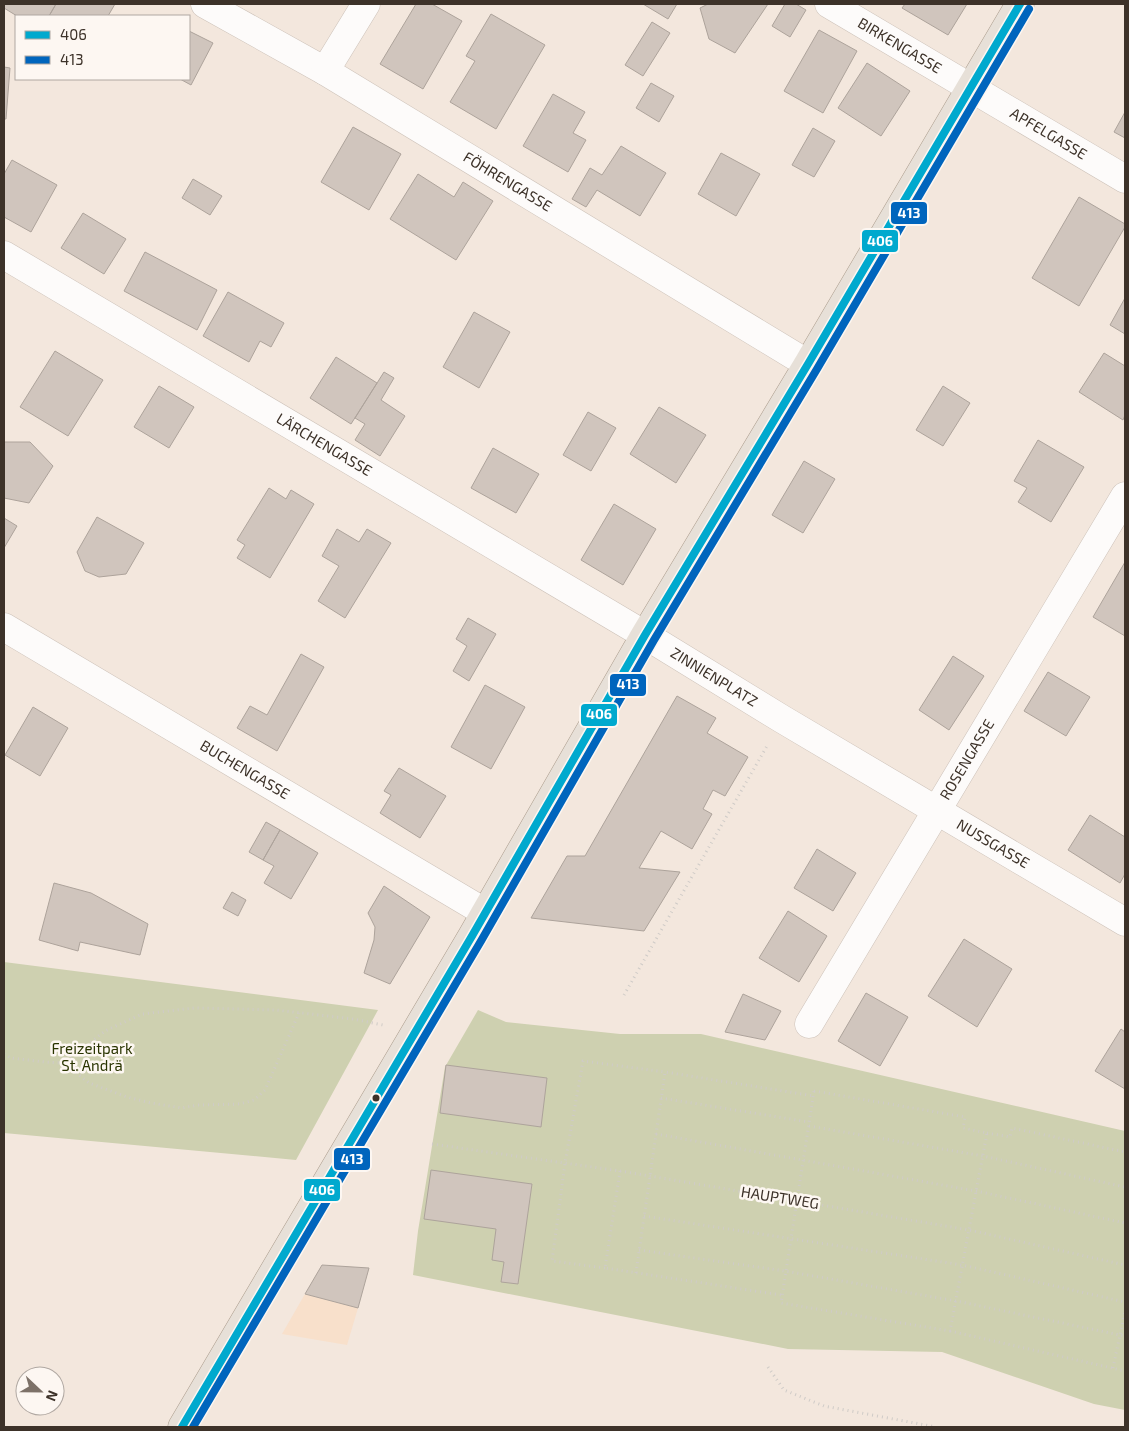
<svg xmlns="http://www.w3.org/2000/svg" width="1129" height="1431" font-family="'Exo 2',sans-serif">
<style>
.built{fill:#f8e0cb}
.green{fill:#ced0b0}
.building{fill:#d0c5bd;stroke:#ada39b}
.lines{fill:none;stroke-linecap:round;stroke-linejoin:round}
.minor-casing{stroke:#cdc2b9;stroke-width:29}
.major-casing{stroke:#ab9c8c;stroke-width:29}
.path{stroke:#cfcbc7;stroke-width:3;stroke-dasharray:1 4;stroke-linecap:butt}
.minor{stroke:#fdfbfa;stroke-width:28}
.major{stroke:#e7e0d8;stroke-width:28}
.bus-1-casing{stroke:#fdf7f2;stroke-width:11}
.bus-2-casing{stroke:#fdf7f2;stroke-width:11}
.bus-1{stroke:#00a9ce;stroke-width:8}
.bus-2{stroke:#0065bd;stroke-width:8}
.bus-dot{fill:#3d3229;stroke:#fdf7f2;stroke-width:2}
.labels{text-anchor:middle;stroke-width:5;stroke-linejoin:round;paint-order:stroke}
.street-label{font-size:15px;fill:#3d3229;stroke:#fdf7f2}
.park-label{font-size:15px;fill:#293400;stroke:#fdf7f2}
.line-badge{stroke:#fdf7f2;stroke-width:2}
.badge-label{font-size:14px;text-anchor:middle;font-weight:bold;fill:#fff}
</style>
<rect width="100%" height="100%" fill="#f3e7dd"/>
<path class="built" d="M 305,1294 L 358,1308 L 347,1345 L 282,1334 Z"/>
<path class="green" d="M 4,962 L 378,1010 L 296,1160 L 4,1133 Z
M 478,1010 L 506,1022 L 620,1034 L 701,1034 L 1125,1131 L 1125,1410 L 1094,1404 L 942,1352 L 788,1349 L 413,1275 L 418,1231 L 445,1067 Z"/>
<path class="building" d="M 4,4 L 56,4 L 49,16 L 17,16 L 4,8 Z
M 56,4 L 115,4 L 108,16 L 49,16 Z
M 416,4 L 432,4 L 462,21 L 423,89 L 380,64 Z
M 643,4 L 677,4 L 668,19 Z
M 708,4 L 768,4 L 735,53 L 709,39 L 700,8 Z
M 785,4 L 796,4 L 806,10 L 790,37 L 772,26 Z
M 905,4 L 967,4 L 948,35 L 902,8 Z
M 491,14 L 545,45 L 496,129 L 450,102 L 475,61 L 466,56 Z
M 652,22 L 670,33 L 643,76 L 625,65 Z
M 819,30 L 857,51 L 823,113 L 784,91 Z
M 189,31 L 213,43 L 191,85 L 180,79 L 189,79 Z
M 867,63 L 910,91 L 881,136 L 838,108 Z
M 4,67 L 10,68 L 6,119 L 4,119 Z
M 651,83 L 674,96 L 659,122 L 636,108 Z
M 553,94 L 585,112 L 573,133 L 586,140 L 568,172 L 523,146 Z
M 1125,112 L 1125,138 L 1114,132 Z
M 353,127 L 401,154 L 369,210 L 321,182 Z
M 813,128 L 835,141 L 814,177 L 792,165 Z
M 621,146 L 666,173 L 640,216 L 597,190 L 586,207 L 572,199 L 590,168 L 602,175 Z
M 721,153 L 760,174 L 736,216 L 698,194 Z
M 12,160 L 57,185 L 31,232 L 4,217 L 4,174 Z
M 418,174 L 454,197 L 463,182 L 493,201 L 456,260 L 390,219 Z
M 193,179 L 222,196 L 210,215 L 182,198 Z
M 1079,197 L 1125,224 L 1125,227 L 1079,306 L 1032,278 Z
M 83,213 L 126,239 L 104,274 L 61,248 Z
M 145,252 L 217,290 L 197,330 L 124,291 Z
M 228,292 L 284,323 L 271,347 L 260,341 L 249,362 L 203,336 Z
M 1125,298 L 1125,334 L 1110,325 Z
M 474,312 L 510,332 L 479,388 L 443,367 Z
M 55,351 L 103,380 L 68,436 L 20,407 Z
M 1104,353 L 1125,366 L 1125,415 L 1123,420 L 1079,392 Z
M 336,357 L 377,383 L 351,424 L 310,398 Z
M 384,372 L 394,378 L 381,400 L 405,416 L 380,456 L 355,440 L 365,424 L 355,418 Z
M 159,386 L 194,407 L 169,448 L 134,427 Z
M 943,386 L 970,403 L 943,446 L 916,430 Z
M 659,407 L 706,435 L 676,483 L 630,454 Z
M 588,412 L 616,428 L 591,471 L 563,455 Z
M 1038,440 L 1084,467 L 1051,522 L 1018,502 L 1027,488 L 1014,481 Z
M 4,442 L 30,442 L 53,466 L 29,503 L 4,498 Z
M 493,448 L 539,474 L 516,513 L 471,488 Z
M 804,461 L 835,479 L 803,533 L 772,515 Z
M 269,488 L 286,499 L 291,490 L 314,504 L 270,578 L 237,558 L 245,545 L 237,540 Z
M 614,504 L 656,529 L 623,585 L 581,560 Z
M 97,517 L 144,543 L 126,574 L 99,577 L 85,571 L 77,552 Z
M 4,518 L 17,526 L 4,548 Z
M 337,529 L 359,542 L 367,529 L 391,543 L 345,618 L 318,601 L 339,566 L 322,556 Z
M 1125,562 L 1125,636 L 1093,617 Z
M 468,618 L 496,634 L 469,681 L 453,671 L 467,646 L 456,639 Z
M 301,654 L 324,667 L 277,751 L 237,728 L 250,706 L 267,715 Z
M 953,656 L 984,676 L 949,730 L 919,710 Z
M 1048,672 L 1090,697 L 1066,736 L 1024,711 Z
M 485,685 L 525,707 L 491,769 L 451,747 Z
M 677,696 L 716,718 L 707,733 L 748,757 L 725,796 L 713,790 L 703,809 L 712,814 L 692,849 L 661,831 L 639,868 L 680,872 L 644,931 L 531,918 L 567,856 L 585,856 Z
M 33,707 L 68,728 L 40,776 L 5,755 Z
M 399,768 L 446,796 L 420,838 L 380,813 L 391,795 L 384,791 Z
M 1090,815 L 1125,837 L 1125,874 L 1120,883 L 1068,850 Z
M 266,822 L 280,830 L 263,860 L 249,852 Z
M 280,830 L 318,853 L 291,899 L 264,883 L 274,866 L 263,860 Z
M 817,849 L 856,873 L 833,911 L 794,888 Z
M 54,883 L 91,893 L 148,924 L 140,955 L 80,942 L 78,951 L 39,940 Z
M 384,886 L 430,917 L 390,984 L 364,973 L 374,940 L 375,927 L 368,913 Z
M 232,892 L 246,900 L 238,916 L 223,908 Z
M 788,911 L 827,936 L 799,982 L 759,958 Z
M 964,939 L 1012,969 L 977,1027 L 928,996 Z
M 866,993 L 908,1017 L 880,1066 L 838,1041 Z
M 743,994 L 781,1011 L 765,1040 L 725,1032 Z
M 1121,1029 L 1125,1032 L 1125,1089 L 1095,1071 Z
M 446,1065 L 547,1078 L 541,1127 L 440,1113 Z
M 431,1170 L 532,1184 L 518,1284 L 501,1282 L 504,1262 L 492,1260 L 496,1229 L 424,1219 Z
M 322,1265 L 369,1268 L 358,1308 L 305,1294 Z"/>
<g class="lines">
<defs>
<g id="minor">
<path id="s1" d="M 205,4 L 325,71 L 808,364"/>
<path id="s2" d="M 829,4 L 1125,179"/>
<path d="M 325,71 L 366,4"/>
<path id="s3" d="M 4,255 L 645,635 L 782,719 L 1125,922"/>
<path id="s4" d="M 4,627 L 486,913"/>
<path id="s5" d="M 809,1024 L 1125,496"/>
</g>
<path id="major" d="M 182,1427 L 472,936 L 645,635 L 808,364 L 1020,4"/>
</defs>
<use href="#minor" class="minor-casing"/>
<use href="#major" class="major-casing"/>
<path class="path" d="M 624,995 L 767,746
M 4,1054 L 11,1058 L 45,1062 L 64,1063 L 105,1031 L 142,1014 L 194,1008 L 276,1010 L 353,1019 L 383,1025
M 64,1063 L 89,1083 L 127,1097 L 151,1103 L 182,1108 L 198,1105 L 240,1104 L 254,1100 L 265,1090 L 299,1013
M 814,1091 L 965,1117 L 963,1128 L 987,1133 L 950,1331 L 781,1303 Z
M 661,1098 L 809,1122
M 809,1126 L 983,1156 L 1125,1187
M 987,1133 L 1010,1137 L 1012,1128 L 1125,1152
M 656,1134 L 976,1191 L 1125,1223
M 432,1144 L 620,1171 L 969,1230 L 1125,1265
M 620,1171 L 605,1268 L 781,1295
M 644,1216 L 962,1265 L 1125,1302
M 639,1250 L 785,1271 L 956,1301 L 1125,1336
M 605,1268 L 552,1261 L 565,1163 L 583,1061 L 665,1072
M 636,1273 L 665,1072 L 814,1096
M 950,1331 L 1125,1371
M 768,1367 L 784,1390 L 824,1406 L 936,1427
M 1113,1368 L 1125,1311"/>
<use href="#minor" class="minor"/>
<use href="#major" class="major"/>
<defs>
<path id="bus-1" d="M 182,1427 L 472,936 L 645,635 L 808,364 L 1020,4"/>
<path id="bus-2" d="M 193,1427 L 481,941 L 654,640 L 817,369 L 1029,9"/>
</defs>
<use href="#bus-1" class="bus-1-casing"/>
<use href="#bus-2" class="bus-2-casing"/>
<use href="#bus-1" class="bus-1"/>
<use href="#bus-2" class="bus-2"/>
</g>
<circle class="bus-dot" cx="376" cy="1098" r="4.5"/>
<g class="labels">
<g class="street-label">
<text dy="5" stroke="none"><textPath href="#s2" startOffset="82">BIRKENGASSE</textPath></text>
<text dy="5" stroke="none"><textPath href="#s2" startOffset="255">APFELGASSE</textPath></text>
<text dy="5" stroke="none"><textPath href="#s1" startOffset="351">FÖHRENGASSE</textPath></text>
<text dy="5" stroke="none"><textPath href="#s3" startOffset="372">LÄRCHENGASSE</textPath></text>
<text dy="5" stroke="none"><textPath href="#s3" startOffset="826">ZINNIENPLATZ</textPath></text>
<text dy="5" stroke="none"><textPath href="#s5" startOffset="308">ROSENGASSE</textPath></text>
<text dy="5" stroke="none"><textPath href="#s4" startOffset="280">BUCHENGASSE</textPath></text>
<text dy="5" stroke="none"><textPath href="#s3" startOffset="1151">NUSSGASSE</textPath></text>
<text transform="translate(780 1198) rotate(9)" y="5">HAUPTWEG</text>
</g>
<g class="park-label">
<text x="92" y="1054">Freizeitpark<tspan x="92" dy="17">St. Andrä</tspan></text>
</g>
</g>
<g class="line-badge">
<rect x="890" y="201" width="38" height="24" rx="5" fill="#0065bd"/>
<rect x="861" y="229" width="38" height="24" rx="5" fill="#00a9ce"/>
<rect x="609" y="673" width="38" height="24" rx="5" fill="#0065bd"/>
<rect x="580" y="703" width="38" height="24" rx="5" fill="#00a9ce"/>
<rect x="333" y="1147" width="38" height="24" rx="5" fill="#0065bd"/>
<rect x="303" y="1178" width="38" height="24" rx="5" fill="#00a9ce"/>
</g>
<g class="badge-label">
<text x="909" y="218">413</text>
<text x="880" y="246">406</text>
<text x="628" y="689">413</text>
<text x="599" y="719">406</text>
<text x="352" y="1164">413</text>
<text x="322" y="1195">406</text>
</g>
<rect width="1129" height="1431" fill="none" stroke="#3d3229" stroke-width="10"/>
<rect x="15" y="15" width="175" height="65" fill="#fdf7f2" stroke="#b0a8a2"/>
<rect x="25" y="31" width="25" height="8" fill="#00a9ce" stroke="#b0a8a2"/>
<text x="60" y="40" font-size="15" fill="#3d3229">406</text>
<rect x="25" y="56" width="25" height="8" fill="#0065bd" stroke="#b0a8a2"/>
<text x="60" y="65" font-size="15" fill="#3d3229">413</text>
<g transform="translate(40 1391) rotate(112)"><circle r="24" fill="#fdf7f2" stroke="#b0a8a2"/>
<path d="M0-4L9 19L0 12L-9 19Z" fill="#7d7168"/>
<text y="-8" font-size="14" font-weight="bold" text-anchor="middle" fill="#3d3229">N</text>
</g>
</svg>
